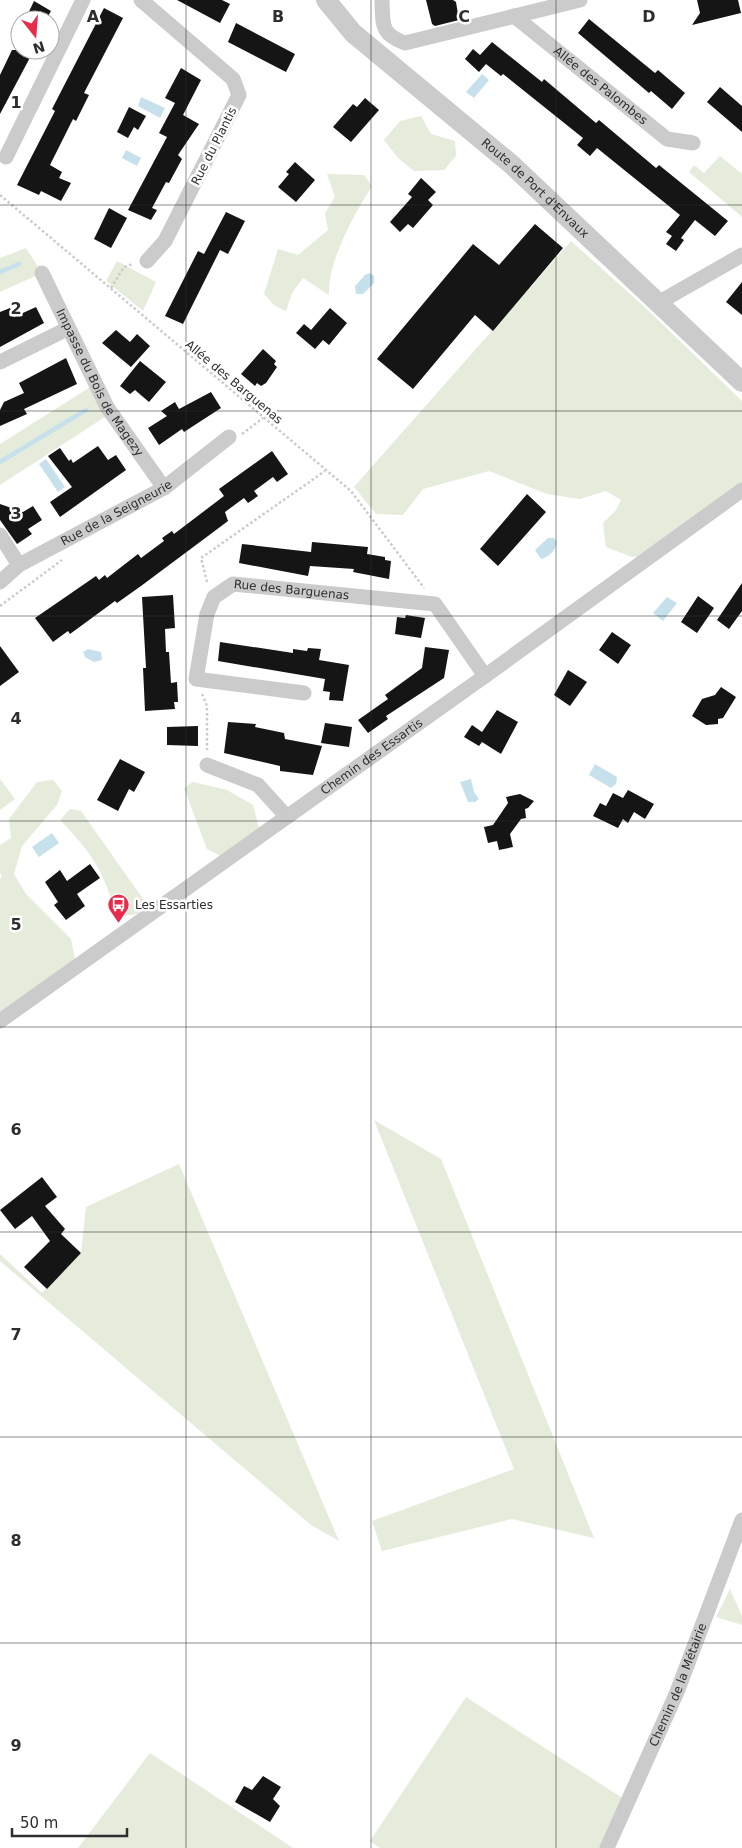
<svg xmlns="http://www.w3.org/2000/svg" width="742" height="1848" font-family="'DejaVu Sans',sans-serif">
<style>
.green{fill:#e5ecdb}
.water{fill:#c6e1ec}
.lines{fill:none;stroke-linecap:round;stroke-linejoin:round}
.stream{stroke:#c6e1ec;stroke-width:4.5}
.building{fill:#151515}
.path{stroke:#cbcbcb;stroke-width:2.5;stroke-dasharray:2.5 2.5;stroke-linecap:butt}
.minor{stroke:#cbcbcb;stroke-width:15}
.tertiary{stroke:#cbcbcb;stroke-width:20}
.grid{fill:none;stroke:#2e2e2e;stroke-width:1;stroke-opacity:0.55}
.labels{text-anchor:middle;stroke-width:5;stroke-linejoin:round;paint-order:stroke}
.street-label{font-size:12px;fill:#2e2e2e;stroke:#fff}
.poi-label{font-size:12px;fill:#2e2e2e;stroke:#fff;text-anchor:start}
.grid-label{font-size:16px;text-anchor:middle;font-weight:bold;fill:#2e2e2e;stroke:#fff;stroke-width:5;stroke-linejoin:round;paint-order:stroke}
</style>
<rect width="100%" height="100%" fill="#fff"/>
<path class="green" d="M 421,116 L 431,134 L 455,141 L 456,156 L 444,170 L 414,171 L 398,158 L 384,140 L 400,121 Z
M 720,156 L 742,174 L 742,217 L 689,172 L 694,165 L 704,173 Z
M 327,174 L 364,175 L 372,186 C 354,214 327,263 329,295 L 303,278 L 292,293 L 286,311 L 275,306 L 264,294 L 278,249 L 298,255 L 328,230 L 325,213 L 335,197 Z
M 571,241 L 649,311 L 742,401 L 742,490 L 653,554 L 632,557 L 606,547 L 603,523 L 616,510 L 621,500 L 606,491 L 580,499 L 547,494 L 489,471 L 423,489 L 403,515 L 376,514 L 354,487 Z
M 26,248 L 42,273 L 0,292 L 0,258 Z
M 117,261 L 156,282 L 143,311 L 106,281 Z
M 92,386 L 108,415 L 0,485 L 0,444 Z
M 0,779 L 15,799 L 0,810 Z
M 53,780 L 62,791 L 57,805 L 22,846 L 14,874 L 26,894 L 71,939 L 75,959 L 0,1020 L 0,879 L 2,876 L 0,873 L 0,845 L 11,838 L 9,819 L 37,782 Z
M 193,782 L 227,790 L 253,805 L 261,835 L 223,857 L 207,849 L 184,788 Z
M 70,809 L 81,811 L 148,906 L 137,914 L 124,916 L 115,911 C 103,869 90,851 60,820 Z
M 374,1120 L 441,1159 L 594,1538 L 512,1519 L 382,1551 L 372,1521 L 514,1469 Z
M 179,1164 L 339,1541 L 311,1525 L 0,1261 L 0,1254 L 42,1293 L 81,1253 L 86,1207 Z
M 730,1589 L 742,1616 L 742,1625 L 716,1617 Z
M 466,1697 L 627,1801 L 607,1848 L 380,1848 L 370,1841 Z
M 150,1753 L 293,1848 L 78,1848 Z"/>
<path class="water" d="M 482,74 L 489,80 L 474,98 L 466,92 Z
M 141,97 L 165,108 L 160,118 L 138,106 Z
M 126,150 L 141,158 L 137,166 L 122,158 Z
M 370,273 L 374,276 L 374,283 L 363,294 L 356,294 L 355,286 L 365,275 Z
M 46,459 L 65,487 L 58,492 L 39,464 Z
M 548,538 L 554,538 L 557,542 C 556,550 548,558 541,559 L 535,550 Z
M 667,597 L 677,603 L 663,621 L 653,613 Z
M 88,649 L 101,652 L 102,660 L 94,662 L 85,657 L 83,652 Z
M 595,764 L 617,777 L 616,784 L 611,788 L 589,775 Z
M 471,779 L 474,792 L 479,799 L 475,802 L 468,802 L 460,782 Z
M 52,833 L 59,843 L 39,857 L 32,847 Z"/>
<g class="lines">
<path class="stream" d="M 0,272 L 19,264
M 0,462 L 86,410"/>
</g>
<path class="building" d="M 177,0 L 222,0 L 230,4 L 220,23 Z
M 426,0 L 453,0 L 456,2 L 459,20 L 435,26 L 432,24 Z
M 697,0 L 738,0 L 741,13 L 692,25 L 700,13 Z
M 34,1 L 51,11 L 46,20 L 25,20 Z
M 104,8 L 123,18 L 84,93 L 89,95 L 76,121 L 73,119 L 50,165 L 62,172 L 59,178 L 71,183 L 61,201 L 41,191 L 39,195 L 17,185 L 55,111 L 52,109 Z
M 589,19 L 655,73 L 658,70 L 685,93 L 672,109 L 651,91 L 649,93 L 578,33 Z
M 236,23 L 295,54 L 286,72 L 228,42 Z
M 492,42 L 542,82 L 544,79 L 596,123 L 599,120 L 656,168 L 659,165 L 728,221 L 715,236 L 695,220 L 681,238 L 684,240 L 676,251 L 666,244 L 672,236 L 666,232 L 680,215 L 597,148 L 590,156 L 577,145 L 583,138 L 503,74 L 501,76 L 486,64 L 479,72 L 465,59 L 473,49 L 480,55 Z
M 12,50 L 34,50 L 0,114 L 0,75 Z
M 181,68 L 201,80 L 183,115 L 199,124 L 178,155 L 182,159 L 169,183 L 166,182 L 152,208 L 157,210 L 151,220 L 128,210 L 167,137 L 159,133 L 175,103 L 165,98 Z
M 720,87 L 742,106 L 742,132 L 707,102 Z
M 365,98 L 379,110 L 351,142 L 333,127 L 353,104 L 357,107 Z
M 129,107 L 146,116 L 138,130 L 134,127 L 128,138 L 117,132 Z
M 295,162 L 315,180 L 296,202 L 278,187 L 289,174 L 286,172 Z
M 421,178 L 436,192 L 428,200 L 433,205 L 413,228 L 408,224 L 400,232 L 390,222 L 412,197 L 408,194 Z
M 109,208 L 127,218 L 111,248 L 94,239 Z
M 226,212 L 245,221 L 228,254 L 220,250 L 183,324 L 165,316 L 198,251 L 204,254 Z
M 535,224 L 563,248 L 493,331 L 475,315 L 413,389 L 377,359 L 473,244 L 499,265 Z
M 742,282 L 742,315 L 726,302 Z
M 36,307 L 44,323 L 0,347 L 0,312 L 10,308 L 14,317 Z
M 330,308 L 347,323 L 329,345 L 323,340 L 315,349 L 296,333 L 304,324 L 311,330 Z
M 116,330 L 130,342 L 137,334 L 150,346 L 131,367 L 102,343 Z
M 263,349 L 276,361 L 274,364 L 277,367 L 266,383 L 261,386 L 257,383 L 255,386 L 241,374 Z
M 66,358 L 77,384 L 24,409 L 27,414 L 0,426 L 0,410 L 4,402 L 24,393 L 19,383 Z
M 140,361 L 166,382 L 149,402 L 135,390 L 130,394 L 120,386 Z
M 211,392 L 221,408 L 184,432 L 182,429 L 159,445 L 148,428 L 167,416 L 161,411 L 175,402 L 179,409 Z
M 98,446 L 108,460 L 116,455 L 126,470 L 60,517 L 50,502 L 72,487 L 48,456 L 60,448 L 69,461 L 71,459 L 73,463 Z
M 272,451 L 288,474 L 277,482 L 273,477 L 254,491 L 258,496 L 248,503 L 244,498 L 225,512 L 228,521 L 204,539 L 141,586 L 117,603 L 115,601 L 70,634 L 68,631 L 53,642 L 35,618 L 96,576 L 99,580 L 105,575 L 107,578 L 138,554 L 141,558 L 164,541 L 162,538 L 172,531 L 174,534 L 224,496 L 219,489 Z
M 527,494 L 546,512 L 498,566 L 480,549 Z
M 0,504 L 23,512 L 33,506 L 42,520 L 28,529 L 32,534 L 17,544 L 0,520 Z
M 312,542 L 368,547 L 367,554 L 385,557 L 385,560 L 391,561 L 389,579 L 353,572 L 354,569 L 310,566 L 308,576 L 239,563 L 242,544 L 311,552 Z
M 742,583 L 742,611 L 729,629 L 717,620 Z
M 173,595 L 175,628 L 165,629 L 166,652 L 169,652 L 171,683 L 177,682 L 178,702 L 174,702 L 175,709 L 145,711 L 143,668 L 146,668 L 142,597 Z
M 698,596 L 714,608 L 697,633 L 681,622 Z
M 406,615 L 425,618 L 421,638 L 395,634 L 397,617 L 405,618 Z
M 612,632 L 631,645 L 618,664 L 599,650 Z
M 220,642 L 293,653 L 293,649 L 307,651 L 308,648 L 321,649 L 319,660 L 349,665 L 343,701 L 329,700 L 330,692 L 323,691 L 325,679 L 218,661 Z
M 0,646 L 19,672 L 0,686 Z
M 425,647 L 449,650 L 444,678 L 386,716 L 388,719 L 368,733 L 358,720 L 388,699 L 385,695 L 422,668 Z
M 568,670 L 587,682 L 570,706 L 554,695 Z
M 721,687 L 736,697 L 723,718 L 718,719 L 718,724 L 706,725 L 692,716 L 702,699 L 715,695 Z
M 497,710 L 518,722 L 501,754 L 482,742 L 479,746 L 464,737 L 472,725 L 482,732 Z
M 228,722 L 256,724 L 255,727 L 284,733 L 285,739 L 322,746 L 313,775 L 280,771 L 280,766 L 224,753 Z
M 325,723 L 352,727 L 349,747 L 321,743 Z
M 198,726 L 198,746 L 167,745 L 167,727 Z
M 120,759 L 145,772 L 134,792 L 129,789 L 118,811 L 97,800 Z
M 628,790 L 654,804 L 645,819 L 634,812 L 628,823 L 623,819 L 618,828 L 593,816 L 600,803 L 606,806 L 613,793 L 623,798 Z
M 520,794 L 534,801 L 528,808 L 525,809 L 526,818 L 521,819 L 510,834 L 513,847 L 499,850 L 497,841 L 488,843 L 484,827 L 493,825 L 508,803 L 506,797 Z
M 90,864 L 100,878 L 77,894 L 85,906 L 66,920 L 54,905 L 58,902 L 45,882 L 60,870 L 67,881 Z
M 42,1177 L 57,1197 L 45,1206 L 65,1229 L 61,1234 L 81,1253 L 47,1289 L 24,1267 L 50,1241 L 32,1216 L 15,1229 L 0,1210 Z
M 263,1776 L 281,1787 L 273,1799 L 280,1806 L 270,1822 L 235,1802 L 244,1786 L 252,1790 Z"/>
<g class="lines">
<path class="path" d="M 0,195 L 351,491 L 424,588
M 111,288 L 124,267 L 133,264
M 242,434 L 263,418
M 207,582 L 201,558 L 325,471
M 0,606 L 62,560
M 202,694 L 207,706 L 207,750"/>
<g class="minor">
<path d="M 141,0 L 233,79 L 239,95 L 165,241 L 147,261"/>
<path d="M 382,0 C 383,24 380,34 405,43 L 580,0"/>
<path id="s1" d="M 514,16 L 667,139 L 693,143"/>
<path d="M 6,157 L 83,0"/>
<path id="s2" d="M 42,273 L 107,407 L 164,488"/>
<path d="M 658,303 L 742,255"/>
<path d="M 0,362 L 67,329"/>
<path d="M 0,535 L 19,565"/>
<path id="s3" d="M 0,582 L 19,565 L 164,488 L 229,437"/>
<path id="s4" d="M 304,693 L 196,679 L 207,614 L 214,597 L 233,584 L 435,604 L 485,676"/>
<path d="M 207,765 L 258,785 L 287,817"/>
<path id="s5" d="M 0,1021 L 485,676 L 742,490"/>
<path id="s6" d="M 607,1848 L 677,1692 L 742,1520"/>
</g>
<path class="tertiary" id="s7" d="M 326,0 L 353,33 L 511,164 L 742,382"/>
</g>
<path class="grid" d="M 186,0 L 186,1848M 371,0 L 371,1848M 556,0 L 556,1848M 0,205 L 742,205M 0,411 L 742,411M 0,616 L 742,616M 0,821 L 742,821M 0,1027 L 742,1027M 0,1232 L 742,1232M 0,1437 L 742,1437M 0,1643 L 742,1643"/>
<defs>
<symbol id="bus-pin" viewBox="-11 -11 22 30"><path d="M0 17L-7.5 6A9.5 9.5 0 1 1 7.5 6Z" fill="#e92b4c" stroke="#fff"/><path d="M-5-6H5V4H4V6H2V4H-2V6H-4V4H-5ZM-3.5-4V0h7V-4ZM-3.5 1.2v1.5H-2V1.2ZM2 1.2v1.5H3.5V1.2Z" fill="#fff"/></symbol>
</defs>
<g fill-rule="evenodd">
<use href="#bus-pin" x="106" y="892" width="25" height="34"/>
</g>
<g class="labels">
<g class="street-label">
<text dy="4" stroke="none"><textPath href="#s1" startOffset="111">Allée des Palombes</textPath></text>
<text transform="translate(214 146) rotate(-63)" y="4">Rue du Plantis</text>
<text dy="4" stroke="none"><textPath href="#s7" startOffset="282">Route de Port d'Envaux</textPath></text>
<text dy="4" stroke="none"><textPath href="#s2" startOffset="124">Impasse du Bois de Magezy</textPath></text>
<text transform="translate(234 382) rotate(40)" y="4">Allée des Barguenas</text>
<text dy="4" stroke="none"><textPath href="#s3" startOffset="136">Rue de la Seigneurie</textPath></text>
<text dy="4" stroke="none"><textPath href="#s4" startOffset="275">Rue des Barguenas</textPath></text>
<text dy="4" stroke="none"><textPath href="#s5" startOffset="456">Chemin des Essartis</textPath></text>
<text dy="4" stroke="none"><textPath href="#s6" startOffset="178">Chemin de la Métairie</textPath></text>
</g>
<g class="poi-label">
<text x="135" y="909">Les Essarties</text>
</g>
</g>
<g class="grid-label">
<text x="93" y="22">A</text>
<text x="278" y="22">B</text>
<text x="464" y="22">C</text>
<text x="649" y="22">D</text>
<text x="16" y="108">1</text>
<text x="16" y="314">2</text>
<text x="16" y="519">3</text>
<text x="16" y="724">4</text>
<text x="16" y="930">5</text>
<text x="16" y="1135">6</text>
<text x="16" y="1340">7</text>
<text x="16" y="1546">8</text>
<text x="16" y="1751">9</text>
</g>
<g transform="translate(35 35) rotate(163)"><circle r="24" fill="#ffffff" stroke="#ababab"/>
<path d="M0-4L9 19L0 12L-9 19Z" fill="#e92b4c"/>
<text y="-8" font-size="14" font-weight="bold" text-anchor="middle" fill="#2e2e2e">N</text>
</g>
<path d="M12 1828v8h115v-8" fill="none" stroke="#2e2e2e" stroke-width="2.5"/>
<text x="20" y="1828" font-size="15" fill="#2e2e2e" stroke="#ffffff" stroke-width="4" paint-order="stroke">50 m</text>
</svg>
